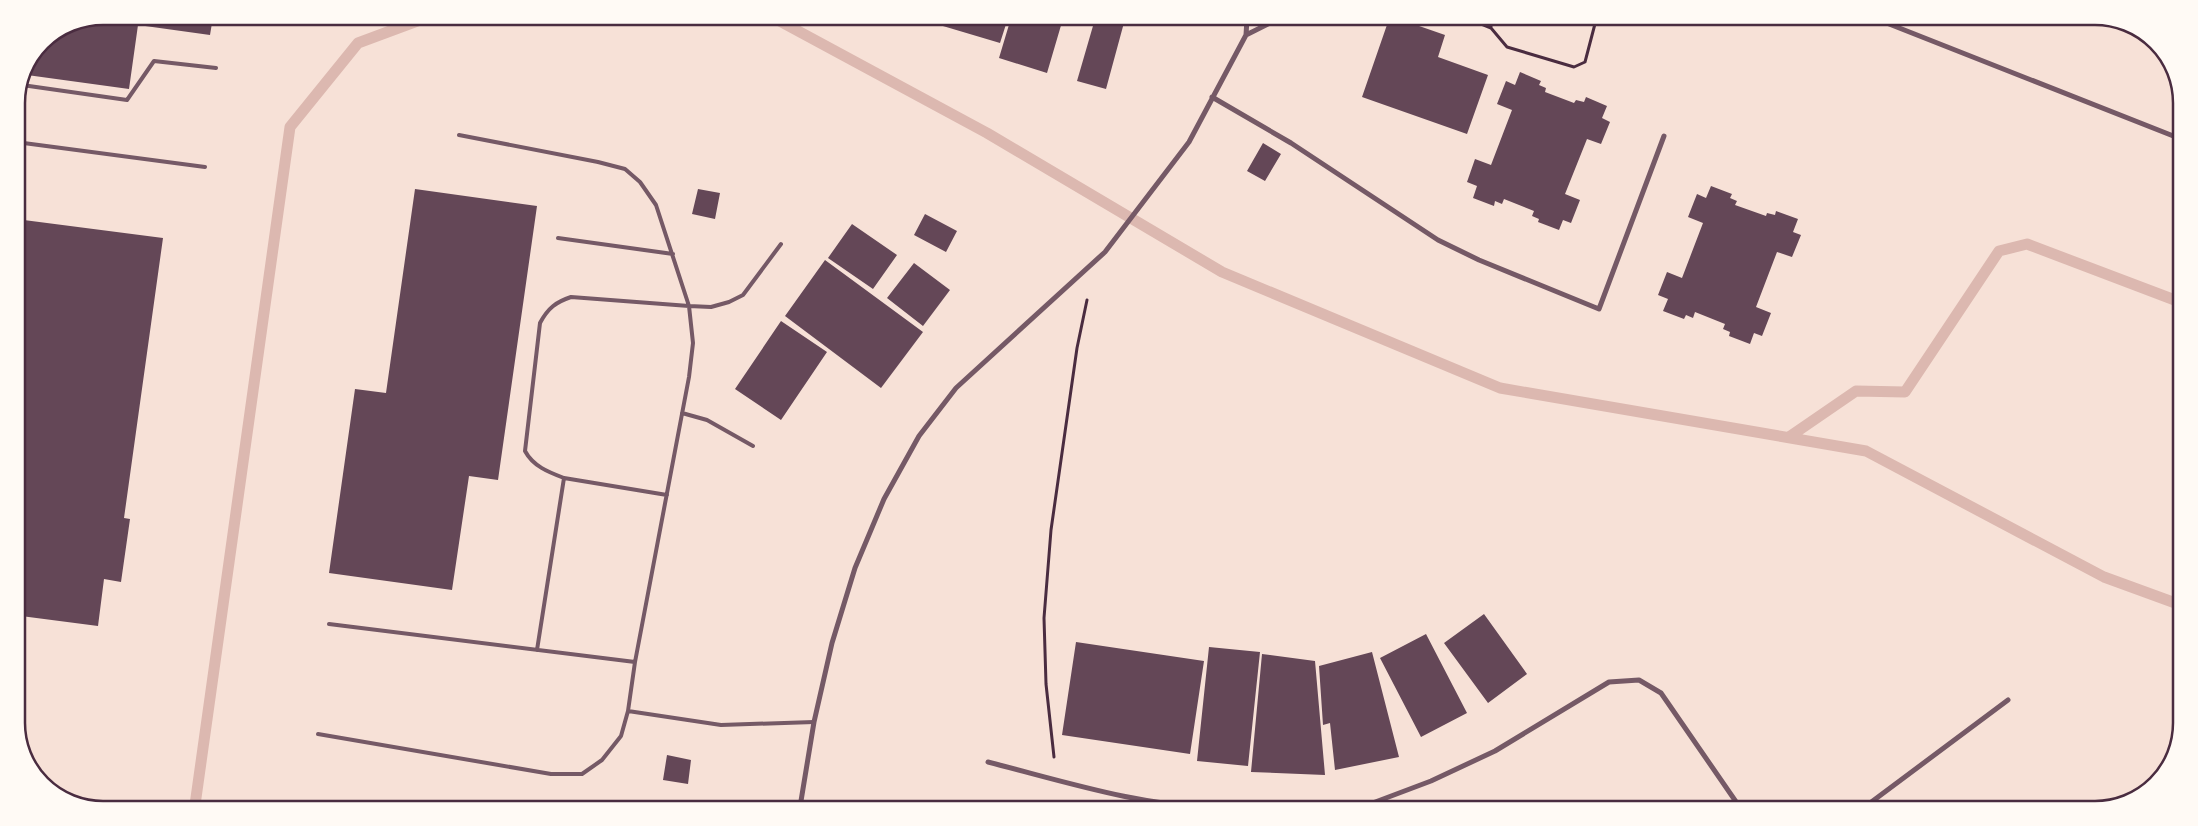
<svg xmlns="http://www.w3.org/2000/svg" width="2198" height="826" font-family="'Crimson Pro',serif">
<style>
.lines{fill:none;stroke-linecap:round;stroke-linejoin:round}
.stream{stroke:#dcb8b0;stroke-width:11}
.building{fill:#644757}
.path{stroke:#4a2c40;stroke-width:3}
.service{stroke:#755966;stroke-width:4}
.minor{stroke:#755966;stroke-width:5}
.rim{fill:none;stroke:#4a2c40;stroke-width:2.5}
</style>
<rect width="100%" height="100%" fill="#f7e1d7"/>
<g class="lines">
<path class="stream" d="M 774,18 L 987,133 L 1222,272 L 1500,388 L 1866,451 L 2104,577 L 2178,604
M 1789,437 L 1856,391 L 1905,392 L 1999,251 L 2027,244 L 2180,302
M 195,805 L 290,127 L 358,43 L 428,17"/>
</g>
<path class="building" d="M 103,16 L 213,17 L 210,35 L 138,25 L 129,89 L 27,75 L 42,41 L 70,23 Z
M 335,17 L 376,17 L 375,24 Z
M 916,18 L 1008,18 L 1000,43 Z
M 1011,18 L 1051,18 L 1062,22 L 1047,73 L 999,58 Z
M 1095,19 L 1125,19 L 1106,89 L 1077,81 Z
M 1389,19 L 1399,19 L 1445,35 L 1438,57 L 1488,75 L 1467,134 L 1362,97 Z
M 1520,72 L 1541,81 L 1539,85 L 1546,88 L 1545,92 L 1574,103 L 1576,100 L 1584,102 L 1586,97 L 1607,106 L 1602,118 L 1610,122 L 1601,144 L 1587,139 L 1565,194 L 1580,200 L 1571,223 L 1563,220 L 1559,230 L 1538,222 L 1539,219 L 1532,216 L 1534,211 L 1504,199 L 1502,204 L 1495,201 L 1494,206 L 1473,198 L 1477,186 L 1467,182 L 1475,159 L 1491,165 L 1512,110 L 1497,104 L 1506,81 L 1515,85 Z
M 1263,143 L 1281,154 L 1265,181 L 1247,171 Z
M 1711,186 L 1732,194 L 1730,198 L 1737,201 L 1735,205 L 1766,216 L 1767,213 L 1775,215 L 1776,211 L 1798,219 L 1793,232 L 1801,235 L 1792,257 L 1777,252 L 1756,307 L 1771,313 L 1762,336 L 1754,333 L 1750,344 L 1729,336 L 1730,332 L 1723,329 L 1725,324 L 1695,312 L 1693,318 L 1686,315 L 1684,319 L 1663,311 L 1668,299 L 1658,295 L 1667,272 L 1682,278 L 1703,223 L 1688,217 L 1697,194 L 1706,198 Z
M 415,189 L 537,206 L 498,480 L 469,476 L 452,590 L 329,573 L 355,389 L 386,393 Z
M 698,189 L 720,193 L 715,219 L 692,214 Z
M 925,214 L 957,231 L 946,252 L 914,235 Z
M 16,219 L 163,238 L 124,518 L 130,519 L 121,582 L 104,579 L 98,626 L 21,616 L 18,639 Z
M 852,224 L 897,255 L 873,289 L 828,258 Z
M 825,260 L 923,332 L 881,388 L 785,316 Z
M 914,263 L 950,290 L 923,326 L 887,298 Z
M 781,321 L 827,352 L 781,420 L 735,389 Z
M 1484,614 L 1527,674 L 1488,703 L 1444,643 Z
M 1426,634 L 1467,713 L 1421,737 L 1380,658 Z
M 1076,642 L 1204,661 L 1190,754 L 1062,735 Z
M 1209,647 L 1260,652 L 1248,766 L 1197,761 Z
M 1372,652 L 1399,757 L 1335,770 L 1330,723 L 1323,725 L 1319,666 Z
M 1262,654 L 1315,661 L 1325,775 L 1251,772 Z
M 667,755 L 691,760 L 688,784 L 663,780 Z"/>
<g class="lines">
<path class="path" d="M 1469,19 L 1491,28
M 1491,19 L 1491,28 L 1507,47 L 1574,67 L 1585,62 L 1596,20
M 1054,757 L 1046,684 L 1044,618 L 1051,530 L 1077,348 L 1087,300"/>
<path class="service" d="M 22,85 L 127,100 L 154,61 L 216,68
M 16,142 L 205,167
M 558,238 L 673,254
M 682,413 L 707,420 L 753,446
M 667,495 L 564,478 C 548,472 533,466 525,451 L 540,323 C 548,308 556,302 571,297 L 689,306 L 711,307 L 729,302 L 743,295 L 781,244
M 329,624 L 635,662
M 537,650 L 564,478
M 628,711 L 721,725 L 814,722
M 318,734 L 551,774 L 582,774 L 602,760 L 621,736 L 628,711 L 635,662 L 689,377 L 693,343 L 689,306 L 656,205 L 640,182 L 625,169 L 598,162 L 459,135"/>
<path class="minor" d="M 1879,20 L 2181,139
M 1246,35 L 1278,19
M 1212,97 L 1291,143 L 1438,240 L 1479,260 L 1599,309 L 1664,136
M 988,762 C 1063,781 1140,806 1218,808
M 800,807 L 814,722 L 832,643 L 855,568 L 884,499 L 919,436 L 956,388 L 1105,252 L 1189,142 L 1246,35 L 1247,19
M 1324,808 L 1362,807 L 1431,781 L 1495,751 L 1609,682 L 1639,680 L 1661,693 L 1741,809
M 1862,809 L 2008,700"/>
</g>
<path d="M0 0H2198V826H0ZM103 25H2095A78 78 0 0 1 2173 103V723A78 78 0 0 1 2095 801H103A78 78 0 0 1 25 723V103A78 78 0 0 1 103 25Z" fill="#fffaf5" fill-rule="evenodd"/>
<path class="rim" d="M103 25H2095A78 78 0 0 1 2173 103V723A78 78 0 0 1 2095 801H103A78 78 0 0 1 25 723V103A78 78 0 0 1 103 25Z"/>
</svg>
